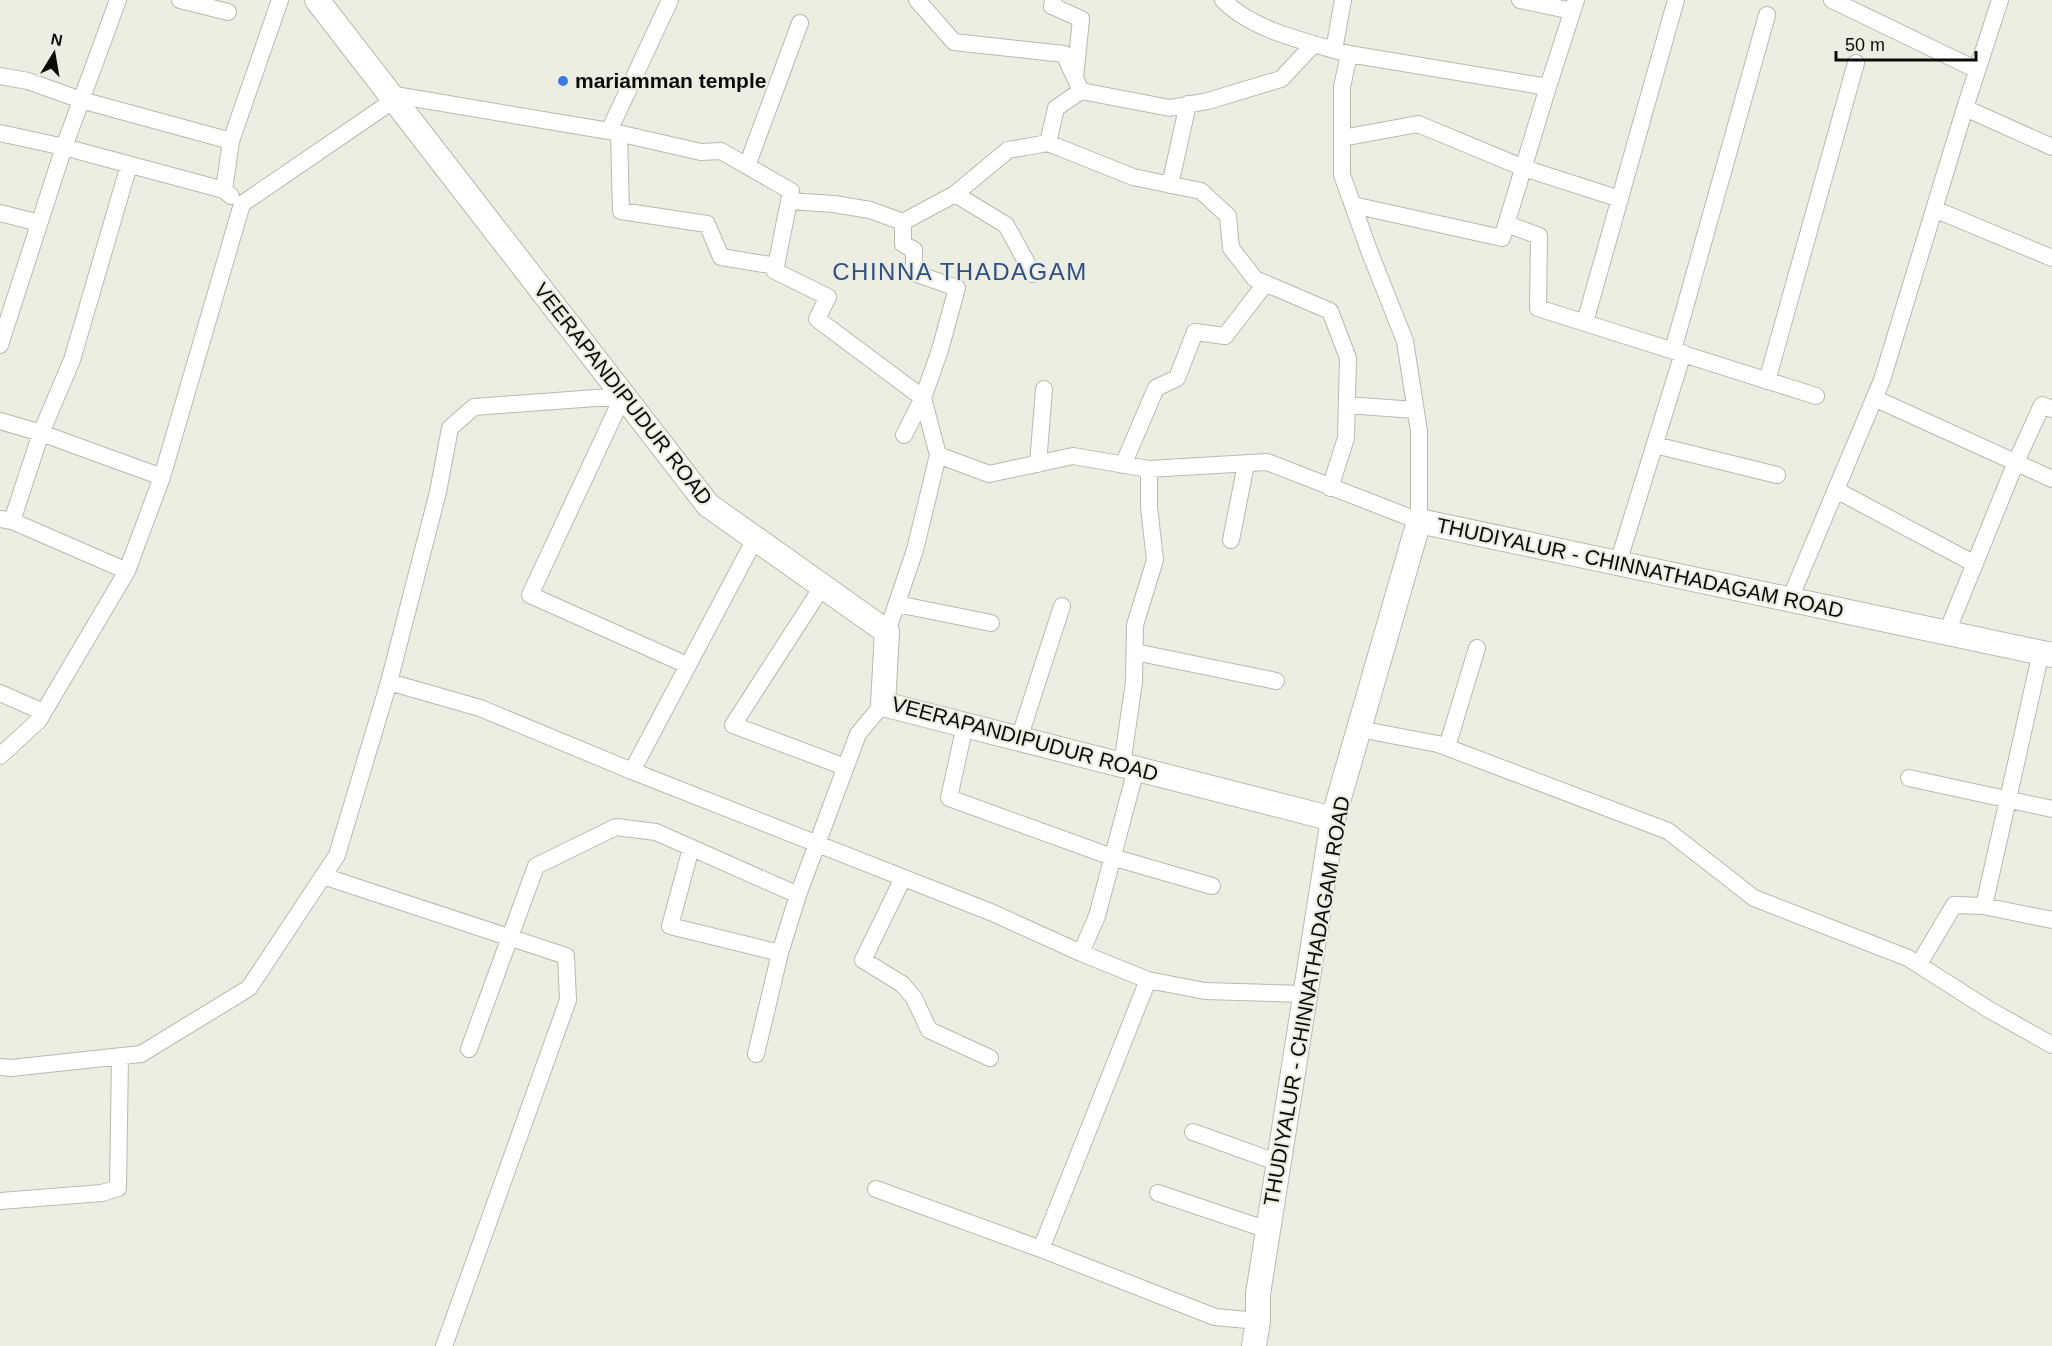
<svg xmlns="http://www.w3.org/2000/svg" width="2052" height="1346" font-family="Arial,sans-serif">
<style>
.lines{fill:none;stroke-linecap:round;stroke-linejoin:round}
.street-casing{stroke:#b8baaf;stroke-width:18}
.secondary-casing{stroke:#b8baaf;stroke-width:26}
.street{stroke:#fff;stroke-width:16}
.secondary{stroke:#fff;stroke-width:24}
.poi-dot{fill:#4078e8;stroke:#eceee2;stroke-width:2}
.labels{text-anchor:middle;stroke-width:4.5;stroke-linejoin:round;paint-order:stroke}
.poi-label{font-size:21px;font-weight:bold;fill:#0c0c09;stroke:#eceee2;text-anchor:start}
.street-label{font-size:21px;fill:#0c0c09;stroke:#eceee2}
.quarter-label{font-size:24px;letter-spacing:1.5px;fill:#314f87;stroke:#eceee2}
</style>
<rect width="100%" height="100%" fill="#eceee2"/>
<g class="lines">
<defs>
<path id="street" d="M 180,0 L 228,12
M 917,0 L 954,42 L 1064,54 L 1081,91
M 1053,0 L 1052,6 L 1081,19 L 1075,78
M 1520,0 L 1572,11
M 1832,0 L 1977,70
M 1314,44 L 1281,79 L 1208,101 L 1170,108 L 1081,91 L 1056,108 L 1048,143 L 1133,177 L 1201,191 L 1228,216 L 1231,248 L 1255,279 L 1330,311 L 1348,358 L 1346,438 L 1330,488
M 1334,50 L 1343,0
M 1349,54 L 1548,87 L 1576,0
M 0,76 L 28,81 L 81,100 L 231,141 L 280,0
M 389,94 L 609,131 L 670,0
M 1965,108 L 2052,147
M 609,131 L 701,152 L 721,151 L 791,191 L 775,271 L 828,297 L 817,319 L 923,398 L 938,455 L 915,550 L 887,632
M 0,133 L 64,147 L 224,190
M 619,134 L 621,211 L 707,224 L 721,257 L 776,266
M 1342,138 L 1418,124 L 1524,168 L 1620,199
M 747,166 L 800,23
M 1170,185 L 1188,104
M 955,194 L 1006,225 L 1033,274
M 231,196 L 224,190 L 231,141
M 789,201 L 834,204 L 870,210 L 903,222
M 1353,205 L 1502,238 L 1548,87
M 1934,209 L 2052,258
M 0,213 L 39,223
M 1507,224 L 1539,236 L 1538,308 L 1816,396
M 1585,322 L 1676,0
M 0,345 L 64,147 L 118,0
M 1673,350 L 1767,15
M 1767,381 L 1856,63
M 1874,398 L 2052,479
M 1347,405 L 1415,410
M 0,421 L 41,433 L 162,477 L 242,204 L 394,100
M 904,435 L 923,398 L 940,350 L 957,288 L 914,273 L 914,250 L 903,244 L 903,222 L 955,194 L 1008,150 L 1048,143
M 1655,445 L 1777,475
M 938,455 L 989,474 L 1073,456 L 1149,469 L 1267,462 L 1419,521 L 1419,431 L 1405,341 L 1370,253 L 1342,175 L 1342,87 L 1349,54 C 1308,42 1253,31 1223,0
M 1038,464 L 1044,389
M 1123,465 L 1156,388 L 1177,378 L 1195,332 L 1225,336 L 1265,284
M 1836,490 L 1975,564
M 0,519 L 12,521 L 41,433 L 72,360 L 129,165
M 12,521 L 127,571 L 162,477
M 755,539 L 632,771 L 993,913 L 1081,953 L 1097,916 L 1136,769
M 1231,540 L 1246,464
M 1618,563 L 1683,353
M 822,587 L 733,725 L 845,767
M 1790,599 L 1882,380 L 1965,108 L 2000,0
M 897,604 L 991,623
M 1947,632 L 2016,462 L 2042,405 L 2052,409
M 1135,652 L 1276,681
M 0,693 L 43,712
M 965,725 L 949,798 L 1112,857 L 1212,886
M 1359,729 L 1438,744 L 1668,831 L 1754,898 L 1908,958 L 1988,1009 L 2052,1045
M 1019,739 L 1062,606
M 1447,747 L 1477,648
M 0,756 L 39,720 L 127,571
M 1122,765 L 1134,682 L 1135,625 L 1155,560 L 1149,507 L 1149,469
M 632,771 L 480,708 L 389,682 L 438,492 L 450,428 L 474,407 L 623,396 L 530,595 L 687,665
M 1909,778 L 2052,809
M 691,848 L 670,926 L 780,953
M 323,876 L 566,956 L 568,1000 L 444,1346
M 903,878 L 863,960 L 902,984 L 914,998 L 929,1030 L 990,1058
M 1983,906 L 2052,920
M 1081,953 L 1148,980 L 1205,991 L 1306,994
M 1919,964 L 1954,905 L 1984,906 L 2041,652
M 1148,980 L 1041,1249 L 1215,1317 L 1258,1321
M 469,1049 L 536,866 L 616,827 L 656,832 L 798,895
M 756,1054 L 780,953 L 798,895 L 858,734 L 883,704
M 0,1067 L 11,1068 L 141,1054 L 249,988 L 337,855 L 389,682
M 1193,1132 L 1279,1163
M 876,1189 L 1041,1249
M 1158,1193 L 1268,1230
M 0,1201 L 102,1193 L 118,1188 L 120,1057"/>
<path id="secondary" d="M 317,0 L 708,505 L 887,632 L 883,704 L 1333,819
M 1254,1346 L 1258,1321 L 1258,1294 L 1333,819 L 1419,521 L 2052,655"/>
</defs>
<use href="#street" class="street-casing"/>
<use href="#secondary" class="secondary-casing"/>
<use href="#street" class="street"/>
<use href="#secondary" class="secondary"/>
</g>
<circle class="poi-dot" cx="563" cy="81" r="6"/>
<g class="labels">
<g class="poi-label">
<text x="575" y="88">mariamman temple</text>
</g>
<g class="street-label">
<text transform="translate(623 394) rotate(52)" y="7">VEERAPANDIPUDUR ROAD</text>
<text transform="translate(1640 568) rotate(12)" y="7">THUDIYALUR - CHINNATHADAGAM ROAD</text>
<text transform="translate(1025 739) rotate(15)" y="7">VEERAPANDIPUDUR ROAD</text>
<text transform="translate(1307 1001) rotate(-80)" y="7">THUDIYALUR - CHINNATHADAGAM ROAD</text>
</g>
<g class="quarter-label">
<text x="960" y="280">CHINNA THADAGAM</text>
</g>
</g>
<g transform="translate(54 54) rotate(11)" stroke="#eceee2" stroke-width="4.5" paint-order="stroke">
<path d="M0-4.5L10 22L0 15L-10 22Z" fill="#0c0c09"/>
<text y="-9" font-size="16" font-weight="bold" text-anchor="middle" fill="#0c0c09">N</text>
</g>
<path d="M1836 51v9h140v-9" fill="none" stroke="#0c0c09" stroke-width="3"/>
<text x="1845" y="51" font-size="18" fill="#0c0c09" stroke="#eceee2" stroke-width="4.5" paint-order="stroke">50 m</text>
</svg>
